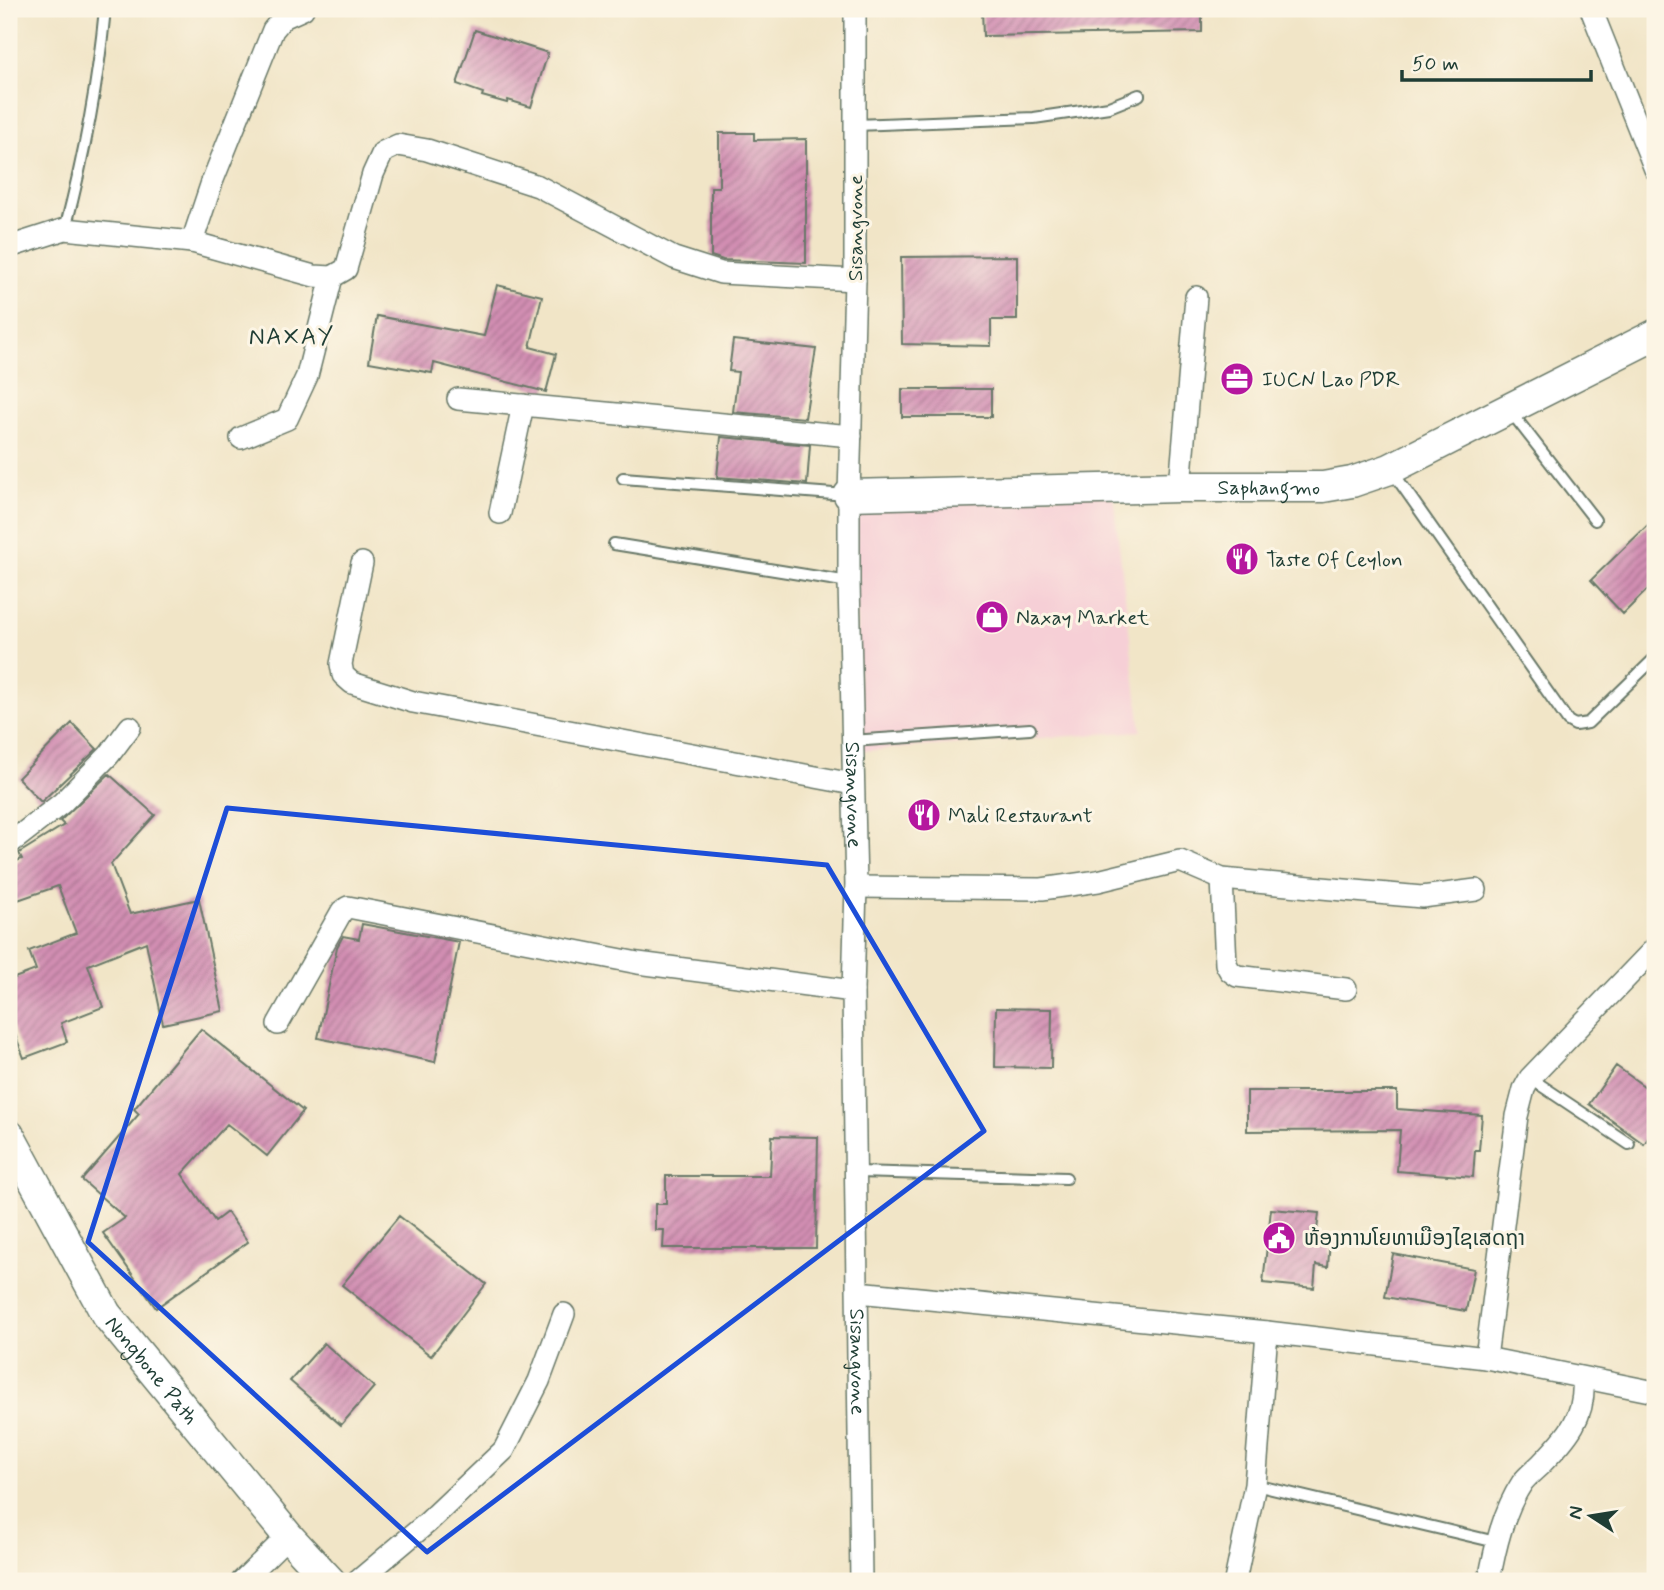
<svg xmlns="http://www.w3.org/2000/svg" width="1664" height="1590" font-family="Mynerve,'Noto Sans Lao',sans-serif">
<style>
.built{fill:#f6cfd6}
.building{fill:url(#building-hatch)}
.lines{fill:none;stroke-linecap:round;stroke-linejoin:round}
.lane-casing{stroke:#687867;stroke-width:14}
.street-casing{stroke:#687867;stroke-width:24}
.secondary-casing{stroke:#687867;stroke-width:33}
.lane{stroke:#fff;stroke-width:10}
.street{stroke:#fff;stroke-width:21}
.secondary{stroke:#fff;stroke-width:30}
.marked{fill:none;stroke:#1d4ed8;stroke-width:5;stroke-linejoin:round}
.labels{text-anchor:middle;stroke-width:6;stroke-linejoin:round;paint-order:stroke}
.street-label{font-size:21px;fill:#1f3d34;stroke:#fcf5e5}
.poi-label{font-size:21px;fill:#1f3d34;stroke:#fcf5e5;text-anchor:start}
.quarter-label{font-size:24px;letter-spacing:2px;fill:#1f3d34;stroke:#fcf5e5}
</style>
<defs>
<pattern id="building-hatch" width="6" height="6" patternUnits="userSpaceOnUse" patternTransform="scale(1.75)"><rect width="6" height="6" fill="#d28eb2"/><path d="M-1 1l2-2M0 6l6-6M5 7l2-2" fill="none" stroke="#aa7592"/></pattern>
</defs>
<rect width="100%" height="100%" fill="#fcf5e5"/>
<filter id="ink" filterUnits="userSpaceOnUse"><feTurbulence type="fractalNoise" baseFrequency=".0143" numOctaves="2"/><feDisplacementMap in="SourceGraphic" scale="14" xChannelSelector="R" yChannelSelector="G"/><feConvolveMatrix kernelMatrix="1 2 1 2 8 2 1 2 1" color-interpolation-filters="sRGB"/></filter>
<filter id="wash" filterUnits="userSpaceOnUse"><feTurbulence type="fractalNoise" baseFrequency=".00686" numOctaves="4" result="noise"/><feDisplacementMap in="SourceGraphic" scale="28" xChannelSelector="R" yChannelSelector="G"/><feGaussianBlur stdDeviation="1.57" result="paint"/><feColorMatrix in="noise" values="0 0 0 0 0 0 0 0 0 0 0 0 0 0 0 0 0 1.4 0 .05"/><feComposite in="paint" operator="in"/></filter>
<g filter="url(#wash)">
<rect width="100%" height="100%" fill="#f1e5c7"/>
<path class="built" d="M 1113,494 L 1141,731 L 861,751 L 853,503 Z"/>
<g id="blocks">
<path class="building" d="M 982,9 L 1202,9 L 1202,32 L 983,36 Z
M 475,30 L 548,53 L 531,107 L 508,100 L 507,103 L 482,96 L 483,93 L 457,84 Z
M 719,133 L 754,133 L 754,140 L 806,139 L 806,263 L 723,260 L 711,256 L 711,187 L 719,187 Z
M 1017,256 L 1017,320 L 991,320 L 991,346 L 902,344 L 901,257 Z
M 497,285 L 542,296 L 530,347 L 556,354 L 546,392 L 434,363 L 432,373 L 369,362 L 377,316 L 484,336 Z
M 733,340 L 816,349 L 805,418 L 733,412 L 738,372 L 729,371 Z
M 902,389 L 991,389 L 991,417 L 902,417 Z
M 721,437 L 810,445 L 807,484 L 717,477 Z
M 1655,518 L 1655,582 L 1623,614 L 1591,580 Z
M 72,723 L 97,749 L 41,802 L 18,778 Z
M 109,774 L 155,815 L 111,864 L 130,914 L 199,899 L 223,1011 L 163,1024 L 146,942 L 88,965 L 103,1007 L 61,1023 L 67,1042 L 24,1058 L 9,1018 L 9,980 L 36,970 L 29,951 L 76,933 L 58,886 L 9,903 L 9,864 L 22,859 L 19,853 L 64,825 L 60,821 Z
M 362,924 L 459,942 L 435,1062 L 318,1038 L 337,947 L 343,936 L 359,939 Z
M 996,1008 L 1052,1009 L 1051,1068 L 995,1067 Z
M 201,1029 L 303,1111 L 267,1156 L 227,1124 L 182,1174 L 215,1221 L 227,1212 L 248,1242 L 156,1308 L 103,1233 L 125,1218 L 82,1180 L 139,1114 L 134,1109 Z
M 1616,1066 L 1655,1094 L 1655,1128 L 1644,1144 L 1589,1104 Z
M 1247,1091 L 1397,1091 L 1397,1109 L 1482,1115 L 1479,1150 L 1475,1150 L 1473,1177 L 1397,1171 L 1400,1130 L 1247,1131 Z
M 772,1136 L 818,1137 L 816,1248 L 663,1248 L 664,1230 L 655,1230 L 655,1204 L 666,1204 L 666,1176 L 770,1176 Z
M 1271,1209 L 1319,1213 L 1316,1239 L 1330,1240 L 1328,1267 L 1316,1265 L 1314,1288 L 1263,1283 Z
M 399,1216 L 486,1284 L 431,1356 L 342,1285 Z
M 1393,1254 L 1474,1269 L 1466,1311 L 1385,1297 Z
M 324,1343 L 374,1387 L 341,1425 L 290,1381 Z"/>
</g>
</g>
<g filter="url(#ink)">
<use href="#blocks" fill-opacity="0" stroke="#687867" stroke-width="2"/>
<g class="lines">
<defs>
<path id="lane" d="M 856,125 L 1034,118 L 1109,107 L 1139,95
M 65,229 C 84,157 98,83 105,9
M 1511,412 L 1595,520
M 1392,471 L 1568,721 L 1575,725 L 1588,723 L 1655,658
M 623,478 L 847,495
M 614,544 L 849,582
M 851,741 L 1030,729
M 1530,1078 L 1629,1144
M 857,1172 L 1066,1178
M 1255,1485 L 1496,1542"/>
<g id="street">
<path id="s1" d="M 855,9 L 855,280 L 849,495 L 849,582 L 856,887 L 853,991 L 861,1581"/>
<path d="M 1591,9 L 1655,169"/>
<path d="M 192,242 L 212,182 L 273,30 L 283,18 L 303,9"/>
<path d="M 9,247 L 65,229 L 192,242 L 314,276 L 332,277 L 346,269 L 373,174 L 383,152 L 398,145 L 427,150 L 538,186 L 674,258 L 721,273 L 855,280"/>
<path d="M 458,399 L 851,436"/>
<path d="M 241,438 L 287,419 L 307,376 L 332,277"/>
<path d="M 1180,487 L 1196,297"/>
<path d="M 500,513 L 523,405"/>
<path d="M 362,563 L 341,664 L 343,675 L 352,683 L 413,702 L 853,784"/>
<path d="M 9,844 L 62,803 L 109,755 L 130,727"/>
<path d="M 1222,879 L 1226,964 L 1230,971 L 1237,976 L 1346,989"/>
<path d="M 856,887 L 1042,889 L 1098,881 L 1180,861 L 1222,879 L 1422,897 L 1476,890"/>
<path d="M 278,1024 L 342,911 L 348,907 L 638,963 L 853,991"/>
<path d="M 858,1292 L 1267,1332 L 1486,1358 L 1655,1392"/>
<path d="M 1486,1358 L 1517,1116 L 1524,1089 L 1530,1078 L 1655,948"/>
<path d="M 242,1581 L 288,1536"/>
<path d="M 358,1581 L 427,1523 L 504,1450 L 539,1381 L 564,1314"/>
<path d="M 1235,1581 L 1255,1485 L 1267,1332"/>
<path d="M 1489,1581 C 1495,1548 1503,1512 1522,1483 C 1527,1476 1535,1470 1541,1464 C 1567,1437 1586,1418 1583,1379"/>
</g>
<g id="secondary">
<path id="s2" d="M 849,495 L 1180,487 L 1323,487 L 1352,482 L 1390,469 L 1655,335"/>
<path id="s3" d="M 9,1135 L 106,1314 L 288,1536 L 330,1581"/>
</g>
</defs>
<use href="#lane" class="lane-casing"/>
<use href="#street" class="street-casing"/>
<use href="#secondary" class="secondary-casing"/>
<use href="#lane" class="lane"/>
<use href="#street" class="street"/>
<use href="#secondary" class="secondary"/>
</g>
</g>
<path class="marked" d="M 227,808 L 827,865 L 984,1131 L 427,1552 L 88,1242 Z"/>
<defs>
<symbol id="office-disc" viewBox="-11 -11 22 22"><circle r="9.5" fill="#b5179e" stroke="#fcf5e5"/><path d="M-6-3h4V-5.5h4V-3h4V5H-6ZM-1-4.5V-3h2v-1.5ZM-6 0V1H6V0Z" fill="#fff"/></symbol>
<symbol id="restaurant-disc" viewBox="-11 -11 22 22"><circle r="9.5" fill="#b5179e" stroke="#fcf5e5"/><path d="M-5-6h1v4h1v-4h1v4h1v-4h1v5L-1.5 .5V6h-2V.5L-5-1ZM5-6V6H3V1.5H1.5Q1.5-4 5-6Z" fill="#fff"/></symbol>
<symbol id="shop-disc" viewBox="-11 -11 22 22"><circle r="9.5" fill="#b5179e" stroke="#fcf5e5"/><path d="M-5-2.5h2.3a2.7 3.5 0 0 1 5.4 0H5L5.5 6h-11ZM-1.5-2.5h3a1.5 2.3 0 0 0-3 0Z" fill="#fff"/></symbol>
<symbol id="civic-disc" viewBox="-11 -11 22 22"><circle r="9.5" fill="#b5179e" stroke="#fcf5e5"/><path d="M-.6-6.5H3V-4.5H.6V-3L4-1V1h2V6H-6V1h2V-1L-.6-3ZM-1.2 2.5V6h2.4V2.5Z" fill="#fff"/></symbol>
</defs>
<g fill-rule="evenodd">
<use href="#office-disc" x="1218" y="360" width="38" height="38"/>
<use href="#restaurant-disc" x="1223" y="540" width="38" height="38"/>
<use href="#shop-disc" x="973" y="598" width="38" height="38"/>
<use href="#restaurant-disc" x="905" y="796" width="38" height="38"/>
<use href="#civic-disc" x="1260" y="1219" width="38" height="38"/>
</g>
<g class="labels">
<g class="street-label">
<text transform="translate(855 228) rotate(-90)" y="7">Sisangvone</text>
<text dy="7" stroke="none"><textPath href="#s2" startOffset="420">Saphangmo</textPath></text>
<text dy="7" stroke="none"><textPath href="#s1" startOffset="786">Sisangvone</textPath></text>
<text dy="7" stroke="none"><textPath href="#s1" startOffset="1353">Sisangvone</textPath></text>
<text dy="7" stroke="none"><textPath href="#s3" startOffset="276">Nongbone Path</textPath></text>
</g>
<g class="poi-label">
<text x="1262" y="386">IUCN Lao PDR</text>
<text x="1266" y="566">Taste Of Ceylon</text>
<text x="1016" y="624">Naxay Market</text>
<text x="948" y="822">Mali Restaurant</text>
<text x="1304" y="1245">ຫ້ອງການໂຍທາເມືອງໄຊເສດຖາ</text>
</g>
<g class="quarter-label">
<text x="292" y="344">NAXAY</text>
</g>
</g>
<rect width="1664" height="1590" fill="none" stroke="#fcf5e5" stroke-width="35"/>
<g transform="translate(1591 1516) rotate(282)" stroke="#fcf5e5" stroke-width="5" paint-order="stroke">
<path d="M0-5L12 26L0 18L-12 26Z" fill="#1f3d34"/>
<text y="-10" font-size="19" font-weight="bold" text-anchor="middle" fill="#1f3d34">N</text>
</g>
<path d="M1402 70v10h189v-10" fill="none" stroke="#1f3d34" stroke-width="3.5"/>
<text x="1412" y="70" font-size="21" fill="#1f3d34" stroke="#fcf5e5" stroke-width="5" paint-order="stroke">50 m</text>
</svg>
